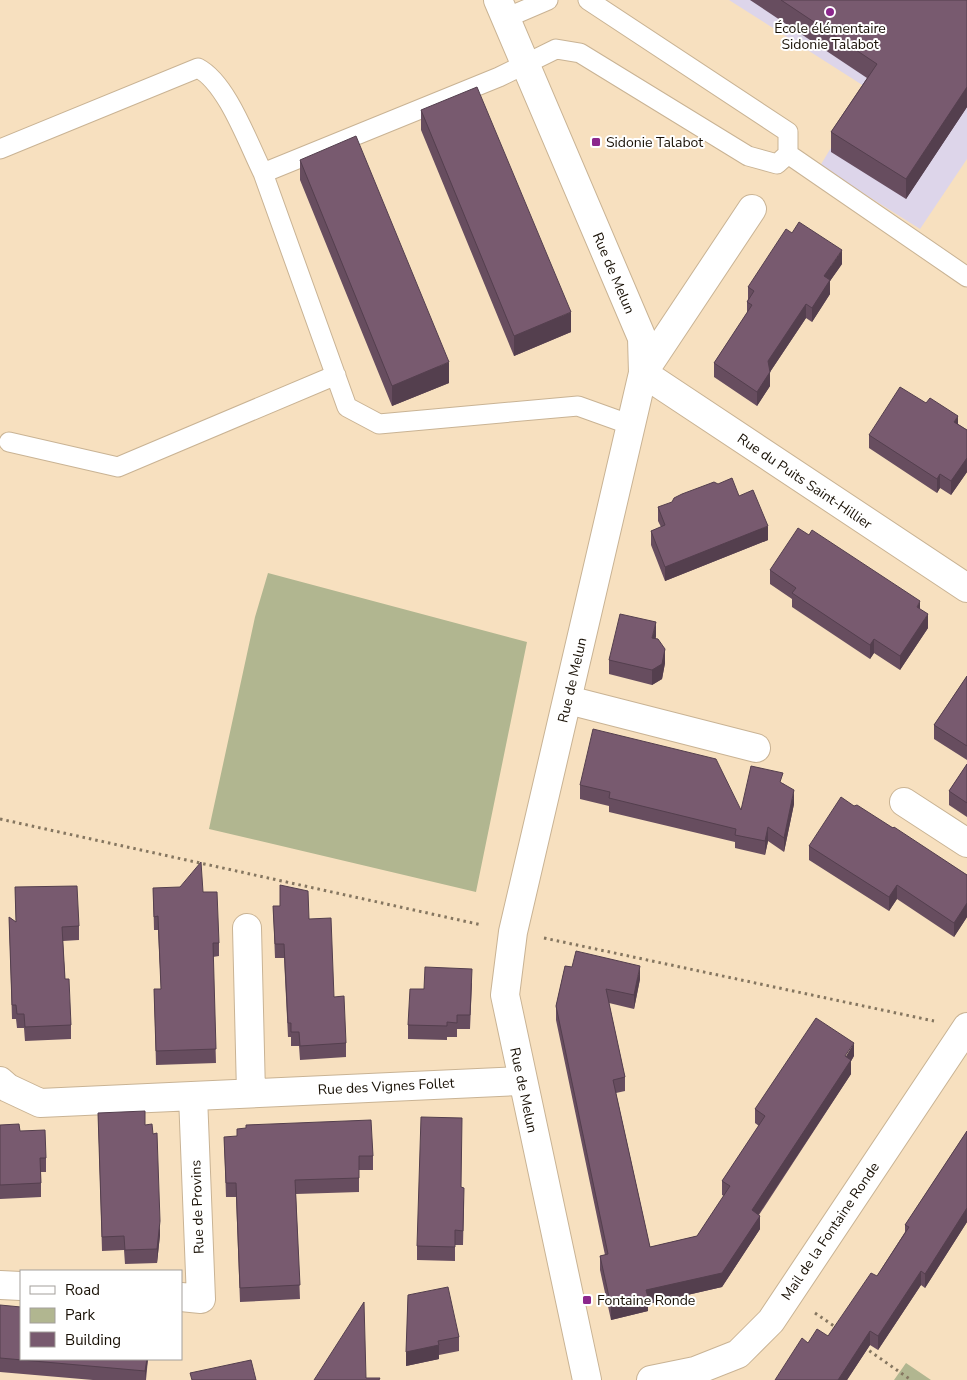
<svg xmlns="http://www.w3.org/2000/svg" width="967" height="1380" font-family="'Nunito Sans',sans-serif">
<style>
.education{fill:#ddd5ea}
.green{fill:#b1b690}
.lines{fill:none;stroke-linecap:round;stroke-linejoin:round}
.lane-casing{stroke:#c9b394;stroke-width:21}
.street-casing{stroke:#c9b394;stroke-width:30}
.secondary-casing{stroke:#c9b394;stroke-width:30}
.path{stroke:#857660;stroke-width:3;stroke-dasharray:2.5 4;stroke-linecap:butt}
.lane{stroke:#fff;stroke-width:19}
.street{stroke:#fff;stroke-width:28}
.secondary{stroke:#fff;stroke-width:28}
.wall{fill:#674d5f}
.shaded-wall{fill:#543f4e}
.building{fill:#785a6f;stroke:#543f4e}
.poi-dot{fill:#8c278d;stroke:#fff;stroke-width:2}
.labels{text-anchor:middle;stroke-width:4;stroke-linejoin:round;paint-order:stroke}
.poi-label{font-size:14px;fill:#181005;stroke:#fff;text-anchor:start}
.street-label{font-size:14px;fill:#181005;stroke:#fff}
</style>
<rect width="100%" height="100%" fill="#f7e0bf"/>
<path class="education" d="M 729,0 L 967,0 L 967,159 L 920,229 L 820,166 L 867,88 Z"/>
<path class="green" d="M 268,573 L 527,642 L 476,892 L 209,829 L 255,617 Z
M 906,1363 L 931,1380 L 894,1380 Z"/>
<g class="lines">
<defs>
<path id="lane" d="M 588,0 L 788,132 L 788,154 L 777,164 L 748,156 L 580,53 L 556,49 L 499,77 L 263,173 L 347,407 L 379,424 L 578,406 L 631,425
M 506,18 L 548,0
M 0,149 L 198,68 C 227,83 248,143 263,173
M 788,154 L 967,277
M 9,442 L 118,467 L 336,375"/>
<path id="street" d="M 752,209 L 643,373 L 967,588
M 568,700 L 756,748
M 904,802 L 967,843
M 247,928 L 251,1093
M 0,1081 L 8,1088 L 40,1103 L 521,1081
M 0,1285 L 21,1286
M 181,1297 L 201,1299 L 193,1096
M 651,1380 L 695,1371 L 738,1354 L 771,1321 L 967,1027"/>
<path id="secondary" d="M 498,0 L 642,338 L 643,373 L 513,932 L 505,995 L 587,1380"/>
</defs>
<use href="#lane" class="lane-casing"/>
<use href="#street" class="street-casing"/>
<use href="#secondary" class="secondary-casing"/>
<path class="path" d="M 0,819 L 482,925
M 544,938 L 934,1021
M 815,1313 L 837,1328
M 864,1347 L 911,1380"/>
<use href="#lane" class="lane"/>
<use href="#street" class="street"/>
<use href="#secondary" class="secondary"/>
</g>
<path class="wall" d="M 750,0 L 967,0 L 967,107 L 906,199 L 831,152 L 831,132 L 867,78 Z
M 421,110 L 571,332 L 514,356 L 421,130 Z
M 300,160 L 449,383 L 392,406 L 300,180 Z
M 842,264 L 830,281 L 830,294 L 812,322 L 806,318 L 770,372 L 770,386 L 757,406 L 714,377 L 714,363 L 747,313 L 747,302 L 748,299 L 748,287 Z
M 958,424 L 967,430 L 967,472 L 951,495 L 940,488 L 937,493 L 869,448 L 869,435 Z
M 739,496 L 768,540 L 665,581 L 651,545 L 651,531 L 661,527 L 658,521 L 658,507 Z
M 770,570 L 920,609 L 928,628 L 900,670 L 874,653 L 870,659 L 792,607 L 792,599 L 770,584 Z
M 656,637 L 655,638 L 665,663 L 662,679 L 652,685 L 609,674 L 609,660 Z
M 967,676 L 967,760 L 934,739 L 934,725 Z
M 967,764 L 967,817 L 949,805 L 949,791 Z
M 783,783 L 794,804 L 784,852 L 768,841 L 765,855 L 735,848 L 735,842 L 609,812 L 609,806 L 580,799 L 580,785 L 741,810 Z
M 854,806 L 893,828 L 967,875 L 967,917 L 954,937 L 897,899 L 889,911 L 809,860 L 809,846 Z
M 280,885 L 309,919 L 334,997 L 346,1043 L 346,1057 L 300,1060 L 299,1046 L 291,1046 L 291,1037 L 288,1037 L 284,958 L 275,958 L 273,906 L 280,906 Z
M 15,887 L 79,926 L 79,940 L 63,941 L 65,979 L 71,1025 L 71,1039 L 25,1041 L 24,1028 L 17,1028 L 16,1019 L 12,1019 L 9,917 L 16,922 Z
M 153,888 L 203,892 L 219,943 L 219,956 L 213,957 L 216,1063 L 156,1065 L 154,989 L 161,989 L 158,930 L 154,930 Z
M 565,966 L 640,979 L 634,1009 L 609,1003 L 625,1077 L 625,1091 L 616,1093 L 650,1247 L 697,1236 L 724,1196 L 722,1195 L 722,1181 L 759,1126 L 755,1123 L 755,1109 L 854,1056 L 851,1061 L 851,1074 L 759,1215 L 760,1229 L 722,1287 L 648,1304 L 648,1311 L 611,1320 L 600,1270 L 600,1256 L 605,1255 L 556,1020 L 556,1006 Z
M 472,983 L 470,1029 L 457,1029 L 457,1037 L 447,1037 L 447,1040 L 408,1039 L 408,1025 L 424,989 Z
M 98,1113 L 145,1125 L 160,1235 L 157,1263 L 125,1264 L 124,1250 L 102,1251 Z
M 0,1125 L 20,1131 L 46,1158 L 46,1172 L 41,1172 L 41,1197 L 0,1199 Z
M 967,1131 L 967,1222 L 925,1288 L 921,1285 L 878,1350 L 870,1345 L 847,1380 L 775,1380 L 808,1343 L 828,1336 L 877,1276 L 905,1232 L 905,1225 Z
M 224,1137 L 373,1156 L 373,1170 L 359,1170 L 359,1192 L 296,1194 L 300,1299 L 240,1302 L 236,1197 L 226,1197 Z
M 461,1188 L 464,1202 L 463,1245 L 455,1245 L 455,1261 L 417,1260 L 417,1246 Z
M 408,1295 L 459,1337 L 459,1351 L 439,1355 L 439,1359 L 406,1366 Z
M 0,1305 L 21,1359 L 148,1359 L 146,1380 L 93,1380 L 0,1372 Z"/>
<path class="shaded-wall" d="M 967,87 L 967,107 L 906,199 L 906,179 Z
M 842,250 L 842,264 L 830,281 L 830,294 L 812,322 L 812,308 L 824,276 Z
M 806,304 L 806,318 L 768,375 L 768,361 Z
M 571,312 L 571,332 L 514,356 L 514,336 Z
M 449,362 L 449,383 L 392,406 L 392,386 Z
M 770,372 L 770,386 L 757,406 L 757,392 Z
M 958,416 L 958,430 L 954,422 Z
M 967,458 L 967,472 L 951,495 L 951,481 Z
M 940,474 L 940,488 L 937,493 L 937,479 Z
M 768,526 L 768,540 L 665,581 L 665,567 Z
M 920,601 L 920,615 L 917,607 Z
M 928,614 L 928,628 L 900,670 L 900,656 Z
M 656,622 L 656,637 L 652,652 L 652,638 Z
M 874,639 L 874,653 L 870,659 L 870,645 Z
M 665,649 L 665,663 L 662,679 L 652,685 L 652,670 Z
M 794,790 L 794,804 L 784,852 L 784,838 Z
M 768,827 L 768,841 L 765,855 L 765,841 Z
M 897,885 L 897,899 L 889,911 L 889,897 Z
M 967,903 L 967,917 L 954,937 L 954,923 Z
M 640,966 L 640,979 L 634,1009 L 634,995 Z
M 854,1043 L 854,1056 L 851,1061 L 851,1074 L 752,1224 L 752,1210 Z
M 967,1208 L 967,1222 L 925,1288 L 925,1274 Z
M 760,1216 L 760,1229 L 722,1287 L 648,1304 L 648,1311 L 611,1320 L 611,1306 Z
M 160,1221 L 160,1235 L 157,1263 L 157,1249 Z
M 921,1271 L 921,1285 L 878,1350 L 878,1336 Z
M 870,1331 L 870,1345 L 847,1380 L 838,1380 Z
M 439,1345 L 439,1359 L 406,1366 L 406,1352 Z
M 147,1359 L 148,1359 L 145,1380 L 145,1371 Z"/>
<path class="building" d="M 781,0 L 967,0 L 967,87 L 906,179 L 831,132 L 877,64 Z
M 477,87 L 571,312 L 514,336 L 421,110 Z
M 356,136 L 449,362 L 392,386 L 300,160 Z
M 799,222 L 842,250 L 824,276 L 830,280 L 812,308 L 806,304 L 768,361 L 770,372 L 757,392 L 714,363 L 752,305 L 747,302 L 754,291 L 748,287 L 786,229 L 792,233 Z
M 900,387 L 926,403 L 930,398 L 958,416 L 954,422 L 967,430 L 967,458 L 951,481 L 940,474 L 937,479 L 869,435 Z
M 732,478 L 739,496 L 753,490 L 768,526 L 665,567 L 651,531 L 665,525 L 658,507 L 672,502 L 674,498 L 682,494 L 714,482 L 718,484 Z
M 798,528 L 809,535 L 812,530 L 920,601 L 917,607 L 928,614 L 900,656 L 874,639 L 870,645 L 792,593 L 796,588 L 770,570 Z
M 620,614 L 656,622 L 652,638 L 658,639 L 665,649 L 662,664 L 652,670 L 609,660 Z
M 967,676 L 967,746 L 934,725 Z
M 593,729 L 716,759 L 741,810 L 751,766 L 783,773 L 780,782 L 794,790 L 784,838 L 768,827 L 765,841 L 735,835 L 736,829 L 609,798 L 610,792 L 580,785 Z
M 967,764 L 967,803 L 949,791 Z
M 841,797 L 854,806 L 857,805 L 893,828 L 894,827 L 967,875 L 967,903 L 954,923 L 897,885 L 889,897 L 809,846 Z
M 201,862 L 203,892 L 217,892 L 219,943 L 213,943 L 216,1049 L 156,1051 L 154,989 L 161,989 L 158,916 L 154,917 L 153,888 L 180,887 Z
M 280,885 L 308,891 L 309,919 L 331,918 L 334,997 L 344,996 L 346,1043 L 300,1046 L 299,1032 L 291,1032 L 291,1023 L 288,1023 L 284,944 L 275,944 L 273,906 L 280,906 Z
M 77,886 L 79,926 L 62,927 L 65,979 L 69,979 L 71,1025 L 25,1027 L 24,1014 L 17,1014 L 16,1005 L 12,1005 L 9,917 L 16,922 L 15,887 Z
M 576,951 L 640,966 L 634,995 L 606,989 L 625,1077 L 613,1080 L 650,1247 L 697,1236 L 730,1186 L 722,1181 L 765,1116 L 755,1109 L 816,1018 L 854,1043 L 845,1056 L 851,1060 L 752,1210 L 760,1216 L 722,1273 L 646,1290 L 648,1297 L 611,1306 L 600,1256 L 608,1254 L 556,1006 L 565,966 L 572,967 Z
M 425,967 L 472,969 L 470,1015 L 457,1015 L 457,1023 L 447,1022 L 447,1026 L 408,1025 L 410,989 L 424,989 Z
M 145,1111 L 145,1125 L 152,1124 L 153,1134 L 157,1133 L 160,1221 L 157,1249 L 125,1250 L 124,1236 L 102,1237 L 98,1113 Z
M 421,1117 L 462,1118 L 461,1187 L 464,1188 L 463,1231 L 455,1230 L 455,1247 L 417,1246 Z
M 371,1120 L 373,1156 L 359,1156 L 359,1178 L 295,1180 L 300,1285 L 240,1288 L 236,1183 L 226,1183 L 224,1137 L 237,1136 L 237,1129 L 246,1128 L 246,1125 Z
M 19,1124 L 20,1131 L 45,1130 L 46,1158 L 40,1158 L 41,1183 L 0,1185 L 0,1125 Z
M 967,1131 L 967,1208 L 925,1274 L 921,1271 L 878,1336 L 870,1331 L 838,1380 L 775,1380 L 802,1338 L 808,1343 L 817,1329 L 828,1336 L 871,1273 L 877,1276 L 909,1227 L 905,1225 Z
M 448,1287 L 459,1337 L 438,1341 L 439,1345 L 406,1352 L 408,1295 Z
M 364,1302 L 366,1378 L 380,1378 L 379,1380 L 314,1380 Z
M 0,1305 L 21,1307 L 21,1359 L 147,1359 L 145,1371 L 0,1358 Z
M 251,1360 L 256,1380 L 192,1380 L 190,1373 Z"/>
<g class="poi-dot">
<circle cx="830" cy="12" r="5"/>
<rect x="591" y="137" width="10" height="10" rx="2.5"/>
<rect x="582" y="1295" width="10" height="10" rx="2.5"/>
</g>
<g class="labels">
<g class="poi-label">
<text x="830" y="33" text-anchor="middle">École élémentaire<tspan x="830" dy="16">Sidonie Talabot</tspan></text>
<text x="606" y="147">Sidonie Talabot</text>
<text x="597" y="1305">Fontaine Ronde</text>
</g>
<g class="street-label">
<text transform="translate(614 273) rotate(67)" y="5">Rue de Melun</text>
<text transform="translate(805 481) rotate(34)" y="5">Rue du Puits Saint-Hillier</text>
<text transform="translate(572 680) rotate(-77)" y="5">Rue de Melun</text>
<text transform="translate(386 1086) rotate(-3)" y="5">Rue des Vignes Follet</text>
<text transform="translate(524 1090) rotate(78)" y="5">Rue de Melun</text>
<text transform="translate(197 1207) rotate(-92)" y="5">Rue de Provins</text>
<text transform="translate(830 1231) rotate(-56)" y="5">Mail de la Fontaine Ronde</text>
</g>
</g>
<rect x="20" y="1270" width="162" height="90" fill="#ffffff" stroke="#a39f9b"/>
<rect x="30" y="1286" width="25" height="8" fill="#ffffff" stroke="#a39f9b"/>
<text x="65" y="1295" font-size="15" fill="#181005">Road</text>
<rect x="30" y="1308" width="25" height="15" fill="#b1b690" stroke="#a39f9b"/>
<text x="65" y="1320" font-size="15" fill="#181005">Park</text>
<rect x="30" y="1332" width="25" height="15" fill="#785a6f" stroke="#a39f9b"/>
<text x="65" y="1345" font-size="15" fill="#181005">Building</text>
</svg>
